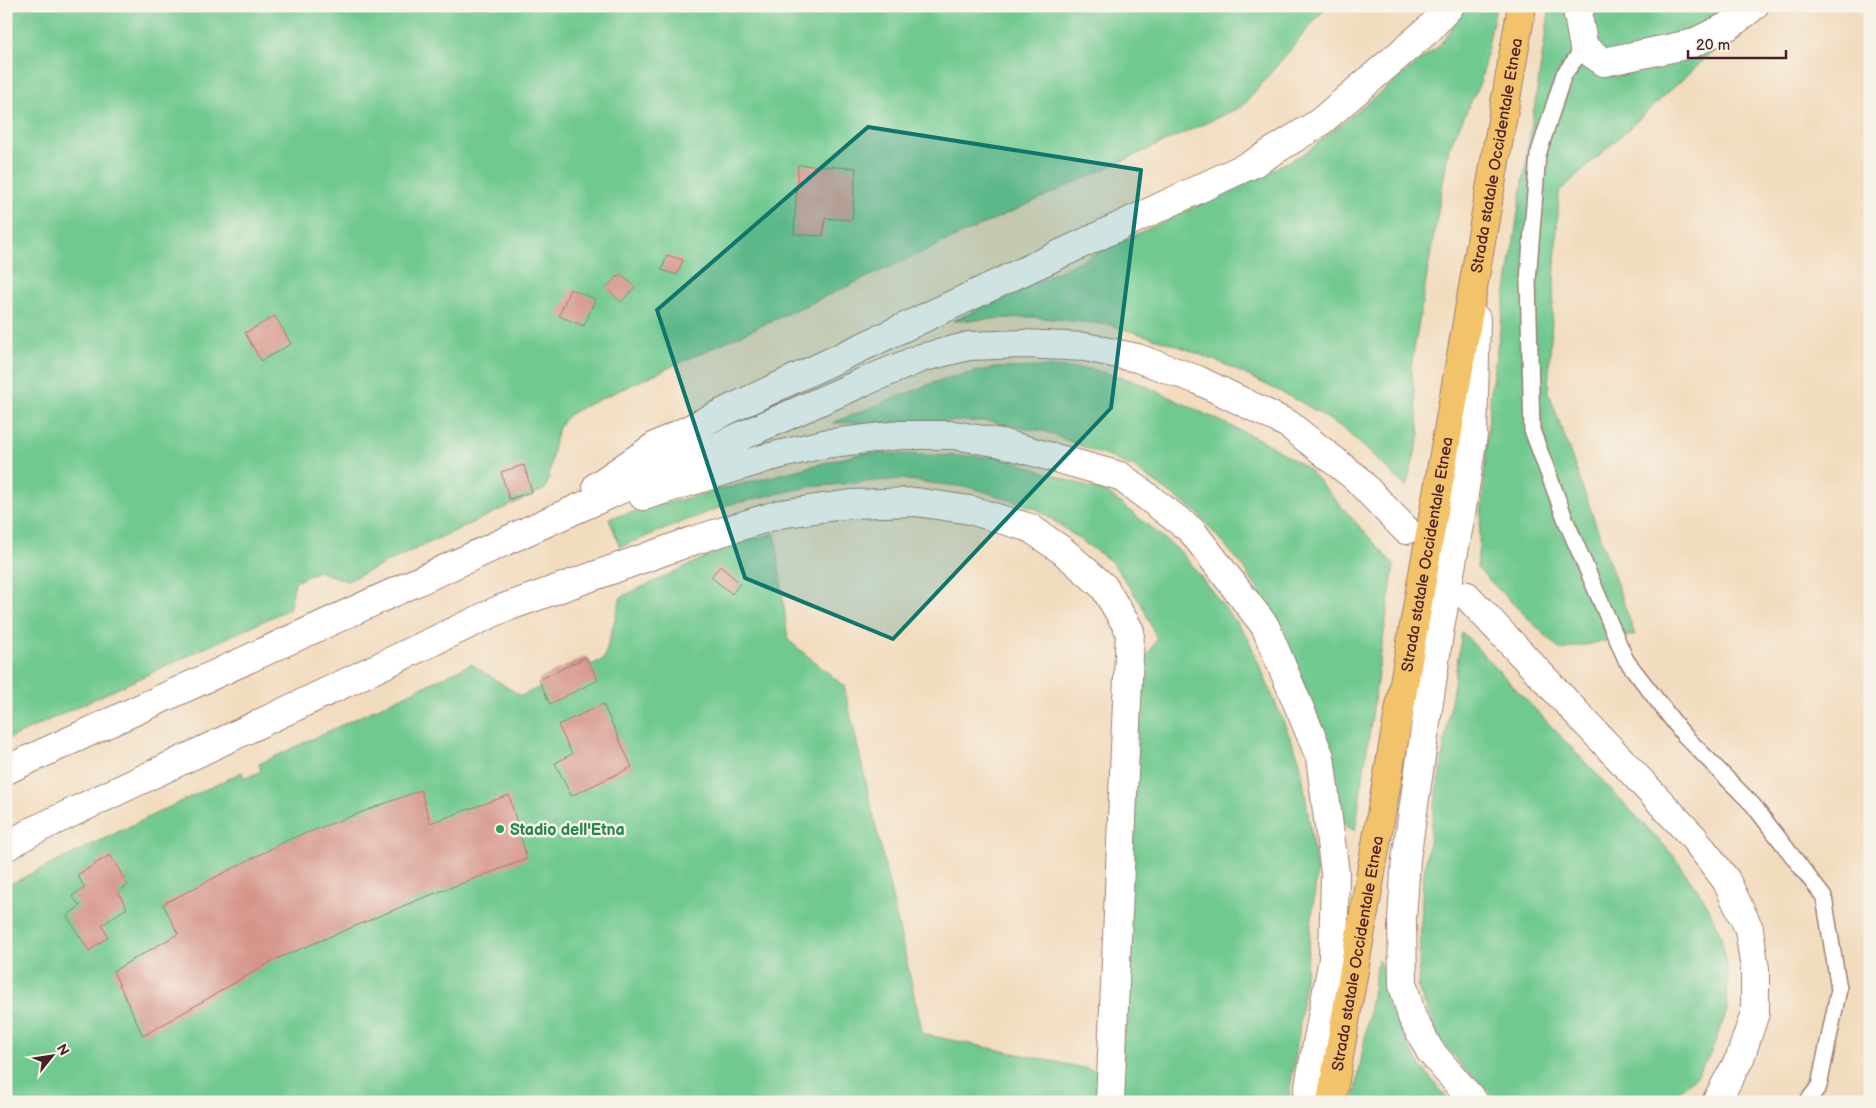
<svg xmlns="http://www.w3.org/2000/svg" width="1876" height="1108" font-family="'Balsamiq Sans',sans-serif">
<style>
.green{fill:#70c98f;stroke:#5d745d}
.building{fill:#d6948a}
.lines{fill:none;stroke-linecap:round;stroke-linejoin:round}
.lane-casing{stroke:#9e7e74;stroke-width:18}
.street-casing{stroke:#9e7e74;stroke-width:30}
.primary-casing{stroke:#9e7e74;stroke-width:30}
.lane{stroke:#fff;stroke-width:15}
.street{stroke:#fff;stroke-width:28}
.primary{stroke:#f2c36a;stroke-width:28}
.marked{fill:#0f766e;fill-opacity:0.2;stroke:#0f766e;stroke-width:4;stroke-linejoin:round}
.leisure-dot{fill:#2e9e5b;stroke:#f7f3e8;stroke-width:2}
.labels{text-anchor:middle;stroke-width:5;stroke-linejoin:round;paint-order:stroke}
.street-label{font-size:16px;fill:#4a1f2b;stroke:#f7f3e8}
.leisure-label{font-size:16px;font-weight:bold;fill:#27864d;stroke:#f7f3e8;text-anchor:start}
</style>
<rect width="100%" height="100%" fill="#f7f3e8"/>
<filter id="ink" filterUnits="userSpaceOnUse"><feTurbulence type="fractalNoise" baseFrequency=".02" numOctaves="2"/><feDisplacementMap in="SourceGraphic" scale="10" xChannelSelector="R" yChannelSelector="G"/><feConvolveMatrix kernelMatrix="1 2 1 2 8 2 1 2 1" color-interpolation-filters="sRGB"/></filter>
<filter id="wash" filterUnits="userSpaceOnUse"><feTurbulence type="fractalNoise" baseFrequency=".0096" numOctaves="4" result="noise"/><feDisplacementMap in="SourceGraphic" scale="20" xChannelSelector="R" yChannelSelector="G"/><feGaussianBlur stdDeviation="1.12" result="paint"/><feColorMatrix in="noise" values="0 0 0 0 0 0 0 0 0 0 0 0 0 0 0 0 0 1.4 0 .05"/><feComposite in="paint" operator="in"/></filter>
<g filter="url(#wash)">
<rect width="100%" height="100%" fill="#f2dcbe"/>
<path class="green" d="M 6,6 L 1327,6 L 1243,106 L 585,406 C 579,410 570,413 565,419 C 550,435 554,469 545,489 L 347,581 L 318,571 L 295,582 L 289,609 L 6,740 Z
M 1466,6 L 1496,6 L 1481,81 L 1449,148 L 1411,367 L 1420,435 L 1406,487 L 1346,430 L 1301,402 L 1224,364 L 1173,344 L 1110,325 L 1033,317 L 953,321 L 1262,175 L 1305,153 L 1440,45 Z
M 1550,6 L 1763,6 L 1559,192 L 1548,390 L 1635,635 L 1560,650 L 1477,568 L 1491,388 Z
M 1050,367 L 1092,369 L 1137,382 L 1263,441 L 1307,468 L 1394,565 L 1355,831 L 1343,824 L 1329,743 L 1277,621 L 1243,566 L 1196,512 L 1134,467 L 1047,432 L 989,421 L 832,423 L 943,379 L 994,368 Z
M 863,453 L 1001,457 L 1109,494 L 1181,552 L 1247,636 L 1300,761 L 1317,872 L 1298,1040 L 1288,1102 L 1120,1102 L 1141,667 L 1157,639 L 1142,605 L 1112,562 L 1037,509 L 973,488 L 900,479 L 808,487 L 723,506 L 620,547 L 609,518 Z
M 775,533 L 788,640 L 844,686 L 923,1034 L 1103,1072 L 1102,1102 L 6,1102 L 6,886 L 242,772 L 244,779 L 261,771 L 259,764 L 471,664 L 521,696 L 542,686 L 539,680 L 586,657 L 591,665 L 604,659 L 621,597 L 727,547 Z
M 1462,632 L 1673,855 L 1704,899 L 1720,932 L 1728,970 L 1727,1011 L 1711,1053 L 1694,1079 L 1666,1102 L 1500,1102 L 1466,1072 L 1438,1036 L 1418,988 L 1423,880 Z
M 1378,960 C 1388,976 1389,997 1395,1015 C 1405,1049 1428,1076 1451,1102 L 1354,1102 Z"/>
<g id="blocks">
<path class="building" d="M 798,165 L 856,168 L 852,220 L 825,218 L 823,236 L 794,234 Z
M 667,255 L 683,260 L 677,275 L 662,270 Z
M 620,274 L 635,287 L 621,302 L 606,288 Z
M 570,289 L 595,299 L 584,326 L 559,316 Z
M 275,316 L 291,344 L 261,361 L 245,333 Z
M 524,465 L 532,492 L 509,499 L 501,472 Z
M 720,566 L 740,583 L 732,594 L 711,577 Z
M 586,657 L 598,680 L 550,704 L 539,680 Z
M 603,704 L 632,767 L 571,796 L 555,763 L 572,754 L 558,725 Z
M 421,790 L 430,823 L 509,795 L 527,859 L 420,899 L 274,960 L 143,1036 L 113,971 L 178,934 L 163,904 L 290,839 Z
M 110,855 L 128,885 L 118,892 L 127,908 L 102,925 L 108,937 L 89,951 L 67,916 L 80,906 L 72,896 L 85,888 L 77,875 Z"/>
</g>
</g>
<g filter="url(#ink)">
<use href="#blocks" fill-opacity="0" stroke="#9e7e74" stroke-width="1"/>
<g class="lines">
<defs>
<path id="lane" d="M 1584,48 L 1564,74 L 1538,155 L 1528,280 L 1532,430 L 1566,521 L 1626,660 L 1683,734 L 1753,805 L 1824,897 L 1839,989 L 1819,1086 L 1807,1102"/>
<path id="street" d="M 1581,6 L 1578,15 L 1584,48 L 1604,62 L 1691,44 L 1730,25 L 1754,6
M 597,486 L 657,445 L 726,411 L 1254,163 L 1319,123 L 1429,29 L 1450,6
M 643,496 L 766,458 L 823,444 L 900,435 L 954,435 L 1001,443 L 1120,476 L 1191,530 L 1265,626 L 1320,757 L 1335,873 L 1333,959 L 1306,1102
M 1467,596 L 1693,837 L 1726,880 L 1749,929 L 1755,969 L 1755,1013 L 1740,1058 L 1716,1102
M 6,770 L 545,523 L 861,383 L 921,358 L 969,346 L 1024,344 L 1085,347 L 1137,358 L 1198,380 L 1288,424 L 1355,477 L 1406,530
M 6,847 L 31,832 L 501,609 L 695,540 L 780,514 L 851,504 L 916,502 L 970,510 L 1030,528 L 1063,551 L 1104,587 L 1130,631 L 1110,1102
M 1474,1102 L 1430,1051 L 1412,1017 L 1403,985 L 1402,919 L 1406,859 L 1440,627 L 1461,514 L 1473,435 L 1476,319"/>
<g id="primary">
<path id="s1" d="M 1331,1102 L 1522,6"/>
</g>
</defs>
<use href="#lane" class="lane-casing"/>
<use href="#street" class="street-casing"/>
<use href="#primary" class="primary-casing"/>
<use href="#lane" class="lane"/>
<use href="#street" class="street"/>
<use href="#primary" class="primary"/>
</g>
</g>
<path class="marked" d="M 868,127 L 1141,170 L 1111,408 L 893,639 L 745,578 L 657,310 Z"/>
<circle class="leisure-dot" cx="500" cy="829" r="5"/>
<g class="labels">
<g class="street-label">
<text dy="6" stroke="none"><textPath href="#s1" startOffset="961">Strada statale Occidentale Etnea</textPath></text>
<text dy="6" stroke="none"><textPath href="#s1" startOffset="556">Strada statale Occidentale Etnea</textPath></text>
<text dy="6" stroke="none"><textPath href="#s1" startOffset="151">Strada statale Occidentale Etnea</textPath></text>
</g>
<g class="leisure-label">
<text x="510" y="835">Stadio dell'Etna</text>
</g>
</g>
<rect width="1876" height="1108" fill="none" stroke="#f7f3e8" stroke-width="25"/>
<g transform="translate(52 1056) rotate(60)" stroke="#f7f3e8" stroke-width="4" paint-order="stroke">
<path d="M0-4L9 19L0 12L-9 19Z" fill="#4a1f2b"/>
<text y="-8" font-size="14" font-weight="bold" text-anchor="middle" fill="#4a1f2b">N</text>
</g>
<path d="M1688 50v8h98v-8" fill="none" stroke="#4a1f2b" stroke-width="2.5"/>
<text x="1696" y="50" font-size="15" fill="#4a1f2b" stroke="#f7f3e8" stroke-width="4" paint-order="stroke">20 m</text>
</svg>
